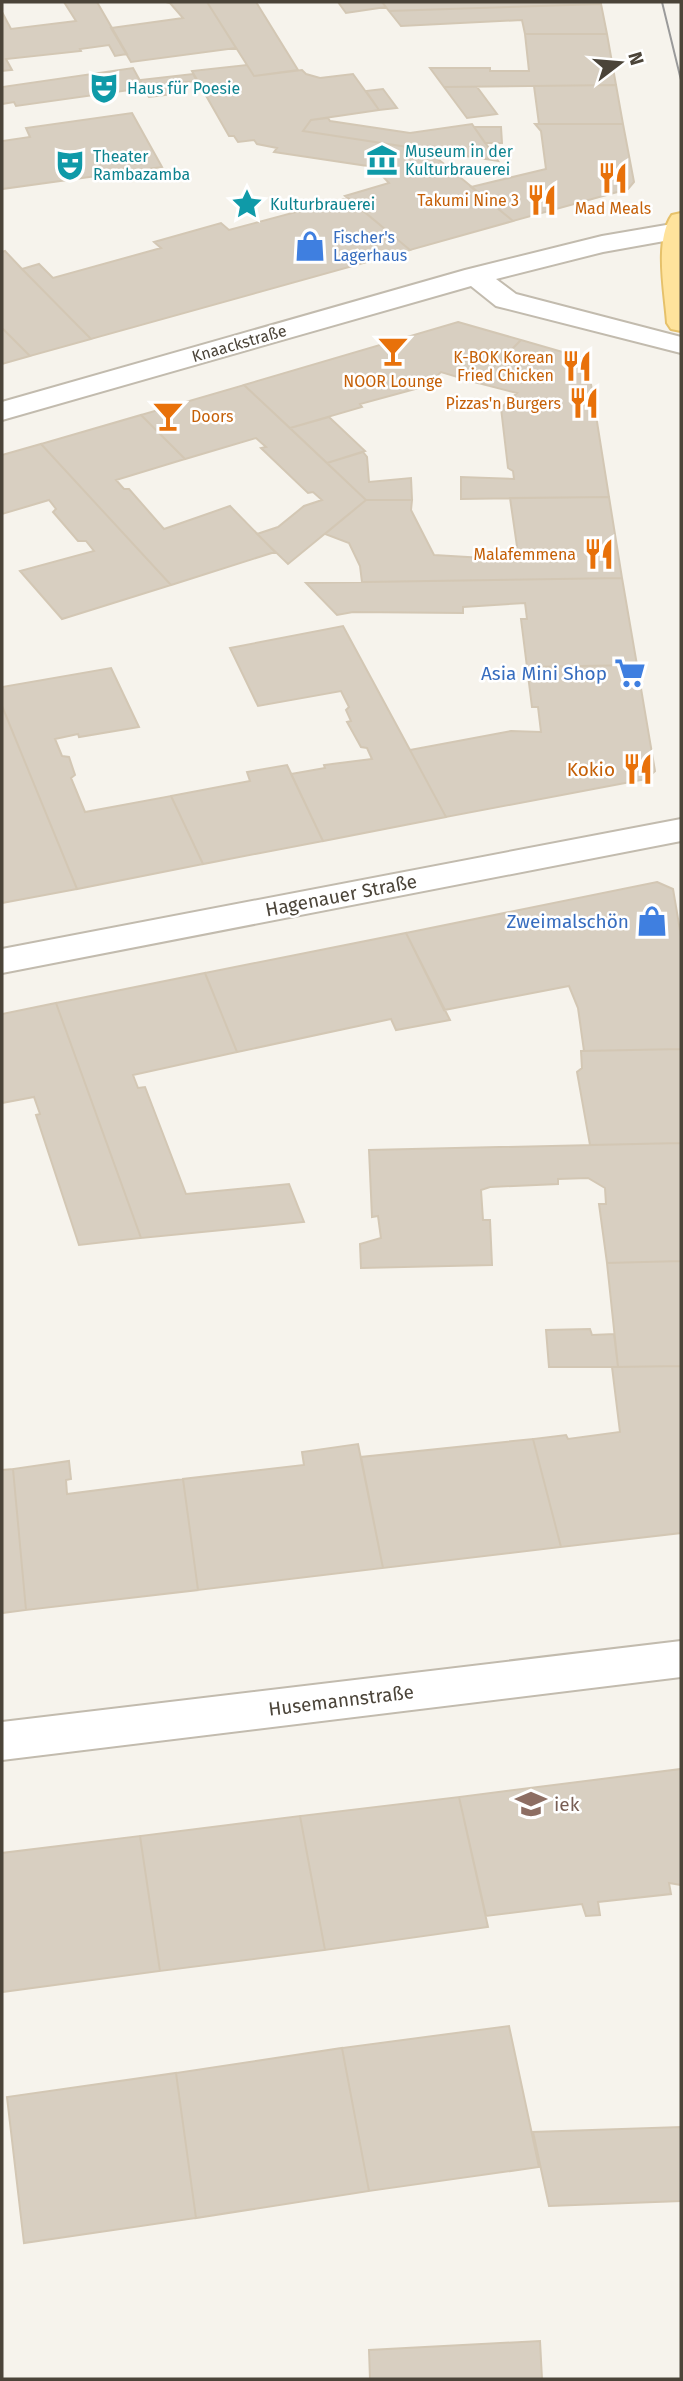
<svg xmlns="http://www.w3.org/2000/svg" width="683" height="2381" font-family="'Fira Sans',sans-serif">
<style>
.building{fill:#d8cfc1;stroke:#d3c7b4;stroke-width:2}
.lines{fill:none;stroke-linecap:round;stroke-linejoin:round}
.street-casing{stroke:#c2bbae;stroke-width:4}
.primary-casing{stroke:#e6c16a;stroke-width:4}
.street{fill:#fff;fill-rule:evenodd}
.primary{fill:#ffe39c;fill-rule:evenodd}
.tram{stroke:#9a9a9a;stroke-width:2}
.labels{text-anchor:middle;stroke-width:5;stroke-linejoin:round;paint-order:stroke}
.far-culture-label{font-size:16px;fill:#0d838f;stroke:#fff;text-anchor:start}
.far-food-label{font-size:16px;fill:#c56008;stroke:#fff;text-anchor:end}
.far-shop-label{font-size:16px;fill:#366cbe;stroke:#fff;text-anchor:start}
.far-street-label{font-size:16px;fill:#4b4439;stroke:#fff}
.shop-label{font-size:19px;fill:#366cbe;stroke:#fff;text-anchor:end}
.food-label{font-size:19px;fill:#c56008;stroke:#fff;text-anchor:end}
.street-label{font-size:19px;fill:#4b4439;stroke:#fff}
.education-label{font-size:19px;fill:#785e54;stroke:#fff;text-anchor:start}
</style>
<rect width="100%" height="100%" fill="#f6f3ec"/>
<path class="building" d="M 64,2 L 97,2 L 127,54 L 115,56 L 109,45 L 80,49 L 81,51 L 6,59 L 12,70 L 2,71 L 2,12 L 11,29 L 76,21 Z
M 166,2 L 207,2 L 236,48 L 131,62 L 111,28 L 183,18 L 170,3 Z
M 207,2 L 256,2 L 298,70 L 254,76 Z
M 338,2 L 382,2 L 386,7 L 346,13 Z
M 382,2 L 601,2 L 601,4 L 389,11 Z
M 601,4 L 607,34 L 525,34 L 522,20 L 401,26 L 389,11 Z
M 525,34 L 607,34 L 616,85 L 444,87 L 430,68 L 490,68 L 490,71 L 529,71 Z
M 247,65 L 254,76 L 302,70 L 306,74 L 320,78 L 353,74 L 379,110 L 311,120 L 303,131 L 427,150 L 513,221 L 410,250 L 345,196 L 389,183 L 374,167 L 274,152 L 277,148 L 257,144 L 254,140 L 238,142 L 234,136 L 229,136 L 192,71 Z
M 133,68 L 144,88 L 16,106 L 14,102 L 2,104 L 2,87 Z
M 193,74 L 197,81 L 176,83 L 182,93 L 149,97 L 140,80 Z
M 616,85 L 623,124 L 539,124 L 534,86 Z
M 444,87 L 477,87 L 497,114 L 467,118 Z
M 383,89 L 397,108 L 379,110 L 366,91 Z
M 132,113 L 162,167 L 2,189 L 2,141 L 30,137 L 26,128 Z
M 328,118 L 330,121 L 410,133 L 472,124 L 498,161 L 303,131 L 311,120 Z
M 535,124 L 623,124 L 634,182 L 628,189 L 513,221 L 471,187 L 546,169 L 541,131 Z
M 474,127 L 501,127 L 502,143 L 485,143 Z
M 348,198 L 410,250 L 91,339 L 22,269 L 39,264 L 53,278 L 161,248 L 154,242 L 221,223 L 229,230 Z
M 5,251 L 22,269 L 91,339 L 30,356 L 2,328 L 2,252 Z
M 458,322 L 521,340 L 478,383 L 441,372 L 426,386 L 360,404 L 362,407 L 290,428 L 244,385 Z
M 2,328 L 30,356 L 2,364 Z
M 521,340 L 587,359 L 609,497 L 461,499 L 461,477 L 514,479 L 513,471 L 508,468 L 501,408 L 517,393 L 478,383 Z
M 244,385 L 366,500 L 288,564 L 257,534 L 278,527 L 304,506 L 322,500 L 313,492 L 308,493 L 261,448 L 266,447 L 256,438 L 185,459 L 141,415 Z
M 141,415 L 185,459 L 116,480 L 124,489 L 129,489 L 164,529 L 230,506 L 275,552 L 171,585 L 41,444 Z
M 329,417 L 365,451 L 327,463 L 290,428 Z
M 41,444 L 171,585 L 62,619 L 20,571 L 94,551 L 86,541 L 78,541 L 53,512 L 56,509 L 49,500 L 2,514 L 2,455 Z
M 363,452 L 367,457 L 369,482 L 411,478 L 412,500 L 366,500 L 327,463 Z
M 609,497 L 622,578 L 362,582 L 360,566 L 349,543 L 325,534 L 366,500 L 412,500 L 411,510 L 434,555 L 519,560 L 510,498 Z
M 622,578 L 637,665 L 527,667 L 521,619 L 527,619 L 525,603 L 463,607 L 463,613 L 353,612 L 337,615 L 306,583 Z
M 343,626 L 410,750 L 446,817 L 323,841 L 291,774 L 325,768 L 324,765 L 372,759 L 367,748 L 361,747 L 347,722 L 351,721 L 346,710 L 349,707 L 341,691 L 258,706 L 230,648 Z
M 637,665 L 655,771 L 646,779 L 446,817 L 410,750 L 511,731 L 541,732 L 538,707 L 532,707 L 527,667 Z
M 111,668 L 139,727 L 79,737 L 78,734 L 55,739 L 62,756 L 69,757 L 75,775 L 71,778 L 85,812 L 171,796 L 203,864 L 77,889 L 2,706 L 2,687 Z
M 2,706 L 77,889 L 2,903 Z
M 287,765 L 323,841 L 203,864 L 171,796 L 250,781 L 247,772 Z
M 657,882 L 673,889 L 681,936 L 681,1049 L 584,1051 L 578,1008 L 569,986 L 444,1010 L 406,933 Z
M 406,933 L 450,1020 L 396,1030 L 391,1019 L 237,1052 L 205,973 Z
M 205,973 L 237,1052 L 133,1075 L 138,1088 L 145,1087 L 186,1194 L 289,1184 L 304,1222 L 141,1238 L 56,1003 Z
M 56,1003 L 141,1238 L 79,1245 L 36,1115 L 40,1114 L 34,1097 L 2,1103 L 2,1014 Z
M 681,1049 L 681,1143 L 590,1145 L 577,1072 L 582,1068 L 581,1051 Z
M 681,1143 L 681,1261 L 607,1263 L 599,1204 L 606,1204 L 605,1188 L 588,1178 L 558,1179 L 558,1184 L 490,1187 L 481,1190 L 483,1220 L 490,1220 L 492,1265 L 361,1268 L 360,1244 L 381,1238 L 378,1216 L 372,1217 L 369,1150 Z
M 681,1261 L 681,1366 L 618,1367 L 607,1263 Z
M 590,1329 L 592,1335 L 614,1334 L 618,1367 L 549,1367 L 546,1330 Z
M 681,1366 L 681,1533 L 561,1547 L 533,1439 L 566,1435 L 568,1439 L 620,1432 L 612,1367 Z
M 533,1439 L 561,1547 L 383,1568 L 361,1457 Z
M 358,1444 L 383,1568 L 198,1590 L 183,1479 L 304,1465 L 302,1452 Z
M 69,1461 L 71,1479 L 66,1480 L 67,1494 L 183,1479 L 198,1590 L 26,1610 L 13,1469 Z
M 13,1469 L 26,1610 L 2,1613 L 2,1470 Z
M 681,1769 L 681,1885 L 669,1883 L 671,1894 L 598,1902 L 600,1915 L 586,1916 L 582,1904 L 486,1916 L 459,1797 Z
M 459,1797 L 488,1927 L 325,1950 L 300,1816 Z
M 300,1816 L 325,1950 L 160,1971 L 140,1836 Z
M 140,1836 L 160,1971 L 2,1992 L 2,1853 Z
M 509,2026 L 539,2167 L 369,2191 L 342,2048 Z
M 342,2048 L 369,2191 L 196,2218 L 176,2073 Z
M 176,2073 L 196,2218 L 24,2243 L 7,2097 Z
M 681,2127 L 681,2201 L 549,2206 L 533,2132 Z
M 540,2341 L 542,2379 L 370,2379 L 369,2350 Z"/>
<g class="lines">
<defs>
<path id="street" d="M 678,223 L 681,224 L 681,238 L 603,252 L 496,279 L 516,294 L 681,337 L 681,353 L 496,306 L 471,286 L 2,420 L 2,402 L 465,270 L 602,236 Z
M 681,819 L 681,841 L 2,973 L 2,949 Z
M 681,1641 L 681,1677 L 2,1760 L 2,1722 Z"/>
<path id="primary" d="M 681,213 L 681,331 L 671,329 L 667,323 C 665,293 654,241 672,215 Z"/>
</defs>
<use href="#street" class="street-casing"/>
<use href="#primary" class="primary-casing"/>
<use href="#street" class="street"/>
<use href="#primary" class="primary"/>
<path class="tram" d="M 662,2 L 681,80"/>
</g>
<defs>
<symbol id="theatre-bare" viewBox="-9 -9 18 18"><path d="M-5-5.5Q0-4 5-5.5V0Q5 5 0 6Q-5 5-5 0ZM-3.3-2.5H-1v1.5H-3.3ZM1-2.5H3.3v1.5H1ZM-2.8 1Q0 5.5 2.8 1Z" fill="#0f9aa8" stroke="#fff" stroke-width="2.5" paint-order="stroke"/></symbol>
<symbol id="museum-bare" viewBox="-9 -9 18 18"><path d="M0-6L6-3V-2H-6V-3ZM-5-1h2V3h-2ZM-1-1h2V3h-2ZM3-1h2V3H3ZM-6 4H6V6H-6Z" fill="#0f9aa8" stroke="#fff" stroke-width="2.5" paint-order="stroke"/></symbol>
<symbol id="restaurant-bare" viewBox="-9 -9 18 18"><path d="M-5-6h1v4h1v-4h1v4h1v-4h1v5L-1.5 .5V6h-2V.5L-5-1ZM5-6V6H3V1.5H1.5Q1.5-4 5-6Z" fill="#e8710a" stroke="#fff" stroke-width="2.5" paint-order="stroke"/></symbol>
<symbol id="sight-bare" viewBox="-9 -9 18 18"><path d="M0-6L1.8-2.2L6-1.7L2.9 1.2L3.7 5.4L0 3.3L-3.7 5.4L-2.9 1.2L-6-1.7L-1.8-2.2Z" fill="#0f9aa8" stroke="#fff" stroke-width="2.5" paint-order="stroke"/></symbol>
<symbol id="shop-bare" viewBox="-9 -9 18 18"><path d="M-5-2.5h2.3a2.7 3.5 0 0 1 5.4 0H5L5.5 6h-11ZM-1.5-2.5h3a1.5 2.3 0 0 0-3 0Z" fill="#3f7fe0" stroke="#fff" stroke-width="2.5" paint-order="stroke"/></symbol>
<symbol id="bar-bare" viewBox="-9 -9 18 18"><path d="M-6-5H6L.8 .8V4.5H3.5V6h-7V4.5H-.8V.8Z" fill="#e8710a" stroke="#fff" stroke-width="2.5" paint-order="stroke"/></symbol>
<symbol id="supermarket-bare" viewBox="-9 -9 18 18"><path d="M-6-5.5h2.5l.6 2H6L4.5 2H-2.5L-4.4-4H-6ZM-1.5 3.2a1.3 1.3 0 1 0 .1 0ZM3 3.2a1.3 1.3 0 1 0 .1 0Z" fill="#3f7fe0" stroke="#fff" stroke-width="2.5" paint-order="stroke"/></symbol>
<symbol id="school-bare" viewBox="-9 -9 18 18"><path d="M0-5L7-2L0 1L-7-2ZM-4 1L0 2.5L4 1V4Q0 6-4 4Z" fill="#8d6e63" stroke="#fff" stroke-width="2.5" paint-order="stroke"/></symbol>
</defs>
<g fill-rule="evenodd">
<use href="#theatre-bare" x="82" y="66" width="44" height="44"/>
<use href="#museum-bare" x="360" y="138" width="44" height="44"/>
<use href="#theatre-bare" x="48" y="143" width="44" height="44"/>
<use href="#restaurant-bare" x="591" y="156" width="44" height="44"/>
<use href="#restaurant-bare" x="520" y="178" width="44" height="44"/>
<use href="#sight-bare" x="225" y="182" width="44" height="44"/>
<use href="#shop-bare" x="288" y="224" width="44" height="44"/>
<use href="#bar-bare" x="371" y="329" width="44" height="44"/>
<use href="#restaurant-bare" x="555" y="344" width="44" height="44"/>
<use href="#restaurant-bare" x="562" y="381" width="44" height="44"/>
<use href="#bar-bare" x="146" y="394" width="44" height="44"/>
<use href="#restaurant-bare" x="577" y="532" width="44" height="44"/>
<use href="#supermarket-bare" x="608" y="651" width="44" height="44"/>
<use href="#restaurant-bare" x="616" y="747" width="44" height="44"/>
<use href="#shop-bare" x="630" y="899" width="44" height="44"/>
<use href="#school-bare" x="509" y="1782" width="44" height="44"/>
</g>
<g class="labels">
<g class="far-culture-label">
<text x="127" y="94">Haus für Poesie</text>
<text x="405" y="157">Museum in der<tspan x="405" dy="18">Kulturbrauerei</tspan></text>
<text x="93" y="162">Theater<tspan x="93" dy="18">Rambazamba</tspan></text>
<text x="270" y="210">Kulturbrauerei</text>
</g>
<g class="far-food-label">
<text x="519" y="206">Takumi Nine 3</text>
<text x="613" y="214" text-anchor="middle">Mad Meals</text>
<text x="554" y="363">K-BOK Korean<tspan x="554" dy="18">Fried Chicken</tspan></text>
<text x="393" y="387" text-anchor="middle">NOOR Lounge</text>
<text x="561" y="409">Pizzas'n Burgers</text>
<text x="191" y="422" text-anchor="start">Doors</text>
<text x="576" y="560">Malafemmena</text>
</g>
<g class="far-shop-label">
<text x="333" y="243">Fischer's<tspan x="333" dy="18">Lagerhaus</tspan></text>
</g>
<g class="far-street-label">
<text transform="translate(239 343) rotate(-16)" y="6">Knaackstraße</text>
</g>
<g class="shop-label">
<text x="607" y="680">Asia Mini Shop</text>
<text x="629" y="928">Zweimalschön</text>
</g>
<g class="food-label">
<text x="615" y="776">Kokio</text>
</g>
<g class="street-label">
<text transform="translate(341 895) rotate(-11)" y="7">Hagenauer Straße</text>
<text transform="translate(341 1700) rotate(-7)" y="7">Husemannstraße</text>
</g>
<g class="education-label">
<text x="554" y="1811">iek</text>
</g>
</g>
<rect width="683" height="2381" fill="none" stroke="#4b4439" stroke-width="7"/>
<g transform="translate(620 63) rotate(74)" stroke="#ffffff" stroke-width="5" paint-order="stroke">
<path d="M0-5L12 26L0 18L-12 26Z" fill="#4b4439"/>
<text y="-10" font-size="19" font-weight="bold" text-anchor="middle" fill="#4b4439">N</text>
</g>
</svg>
